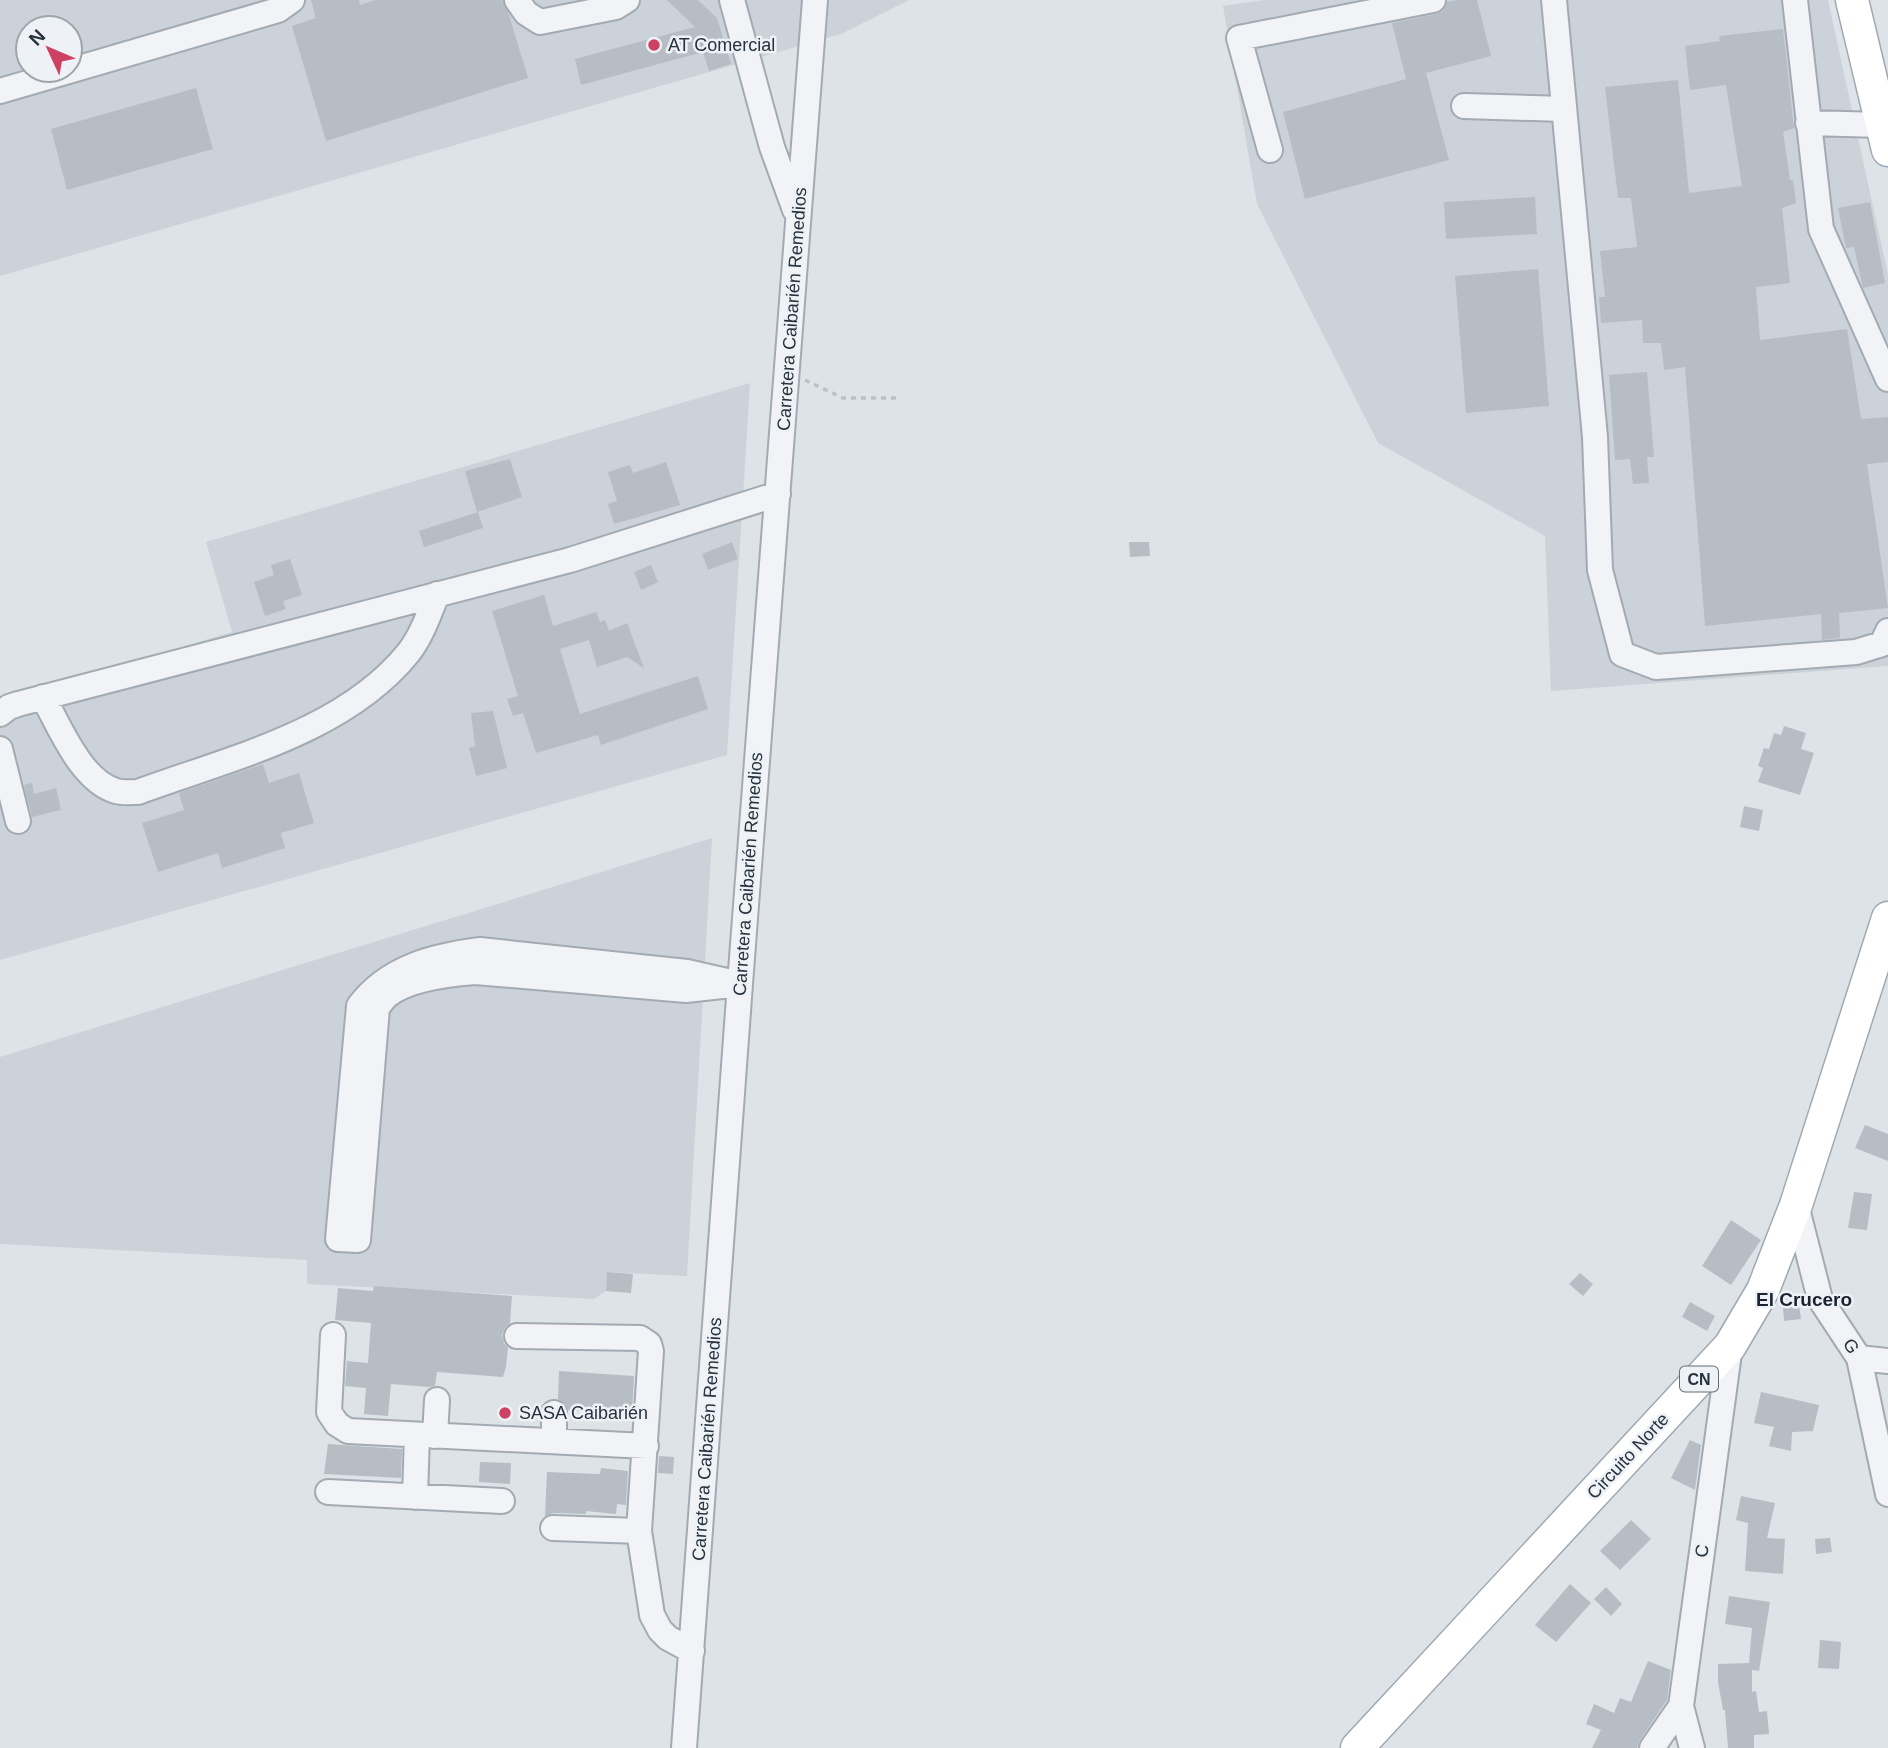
<svg xmlns="http://www.w3.org/2000/svg" width="1888" height="1748" font-family="Arial,sans-serif">
<style>
.built{fill:#ccd2da;fill-rule:evenodd}
.building{fill:#b6bdc5}
.lines{fill:none;stroke-linecap:round;stroke-linejoin:round}
.minor-casing{stroke:#a3aab2;stroke-width:28}
.major-casing{stroke:#9ea9b4;stroke-width:35}
.path{stroke:#bcc1c6;stroke-width:3.5;stroke-dasharray:5 5;stroke-linecap:butt}
.minor{stroke:#f1f3f6;stroke-width:24}
.major{stroke:#fff;stroke-width:32}
.poi-dot{fill:#cf4163;stroke:#eef2f6;stroke-width:2.5}
.labels{text-anchor:middle;stroke-width:5;stroke-linejoin:round;paint-order:stroke}
.shield{fill:#eef2f6;stroke:#636c76;stroke-width:2}
.shield-label{font-size:16px;font-weight:bold;fill:#27323f}
.poi-label{font-size:18px;fill:#27323f;stroke:#eef2f6;text-anchor:start}
.street-label{font-size:18px;fill:#27323f;stroke:#eef2f6}
.neighbourhood-label{font-size:19px;font-weight:bold;fill:#1a2330;stroke:#eef2f6}
</style>
<rect width="100%" height="100%" fill="#dee3e8"/>
<path class="built" d="M 0,0 L 909,0 L 841,34 L 0,276 ZM 28,28 L 70,28 L 70,70 L 28,70 Z
M 1264,0 L 1828,0 L 1888,275 L 1888,666 L 1551,691 L 1545,536 L 1378,443 L 1257,204 L 1223,6 Z
M 750,383 L 727,755 L 0,960 L 0,701 L 232,632 L 206,542 Z
M 712,838 L 687,1276 L 607,1272 L 606,1291 L 594,1299 L 307,1284 L 307,1260 L 0,1244 L 0,1057 Z"/>
<path class="building" d="M 311,0 L 359,0 L 360,5 L 375,0 L 502,0 L 509,15 L 528,78 L 326,141 L 292,26 L 316,18 Z
M 667,0 L 698,0 L 717,18 L 731,64 L 709,71 L 703,52 L 581,85 L 575,59 L 695,27 Z
M 1457,0 L 1477,0 L 1491,56 L 1426,73 L 1449,160 L 1305,199 L 1283,112 L 1406,79 L 1392,23 L 1437,14 L 1443,11 L 1447,2 Z
M 1783,29 L 1794,128 L 1783,132 L 1790,180 L 1793,180 L 1796,203 L 1782,208 L 1790,283 L 1756,287 L 1760,340 L 1847,329 L 1861,419 L 1888,417 L 1888,462 L 1867,464 L 1888,608 L 1839,613 L 1840,638 L 1822,640 L 1821,614 L 1705,626 L 1685,367 L 1664,370 L 1661,343 L 1643,343 L 1642,320 L 1601,323 L 1599,297 L 1605,297 L 1600,251 L 1637,247 L 1631,198 L 1618,198 L 1605,87 L 1678,80 L 1689,193 L 1742,186 L 1726,85 L 1690,90 L 1685,46 L 1720,41 L 1719,36 Z
M 196,88 L 213,149 L 67,190 L 51,129 Z
M 1535,197 L 1537,234 L 1446,239 L 1444,202 Z
M 1870,202 L 1885,283 L 1863,288 L 1854,247 L 1846,248 L 1838,208 Z
M 1538,269 L 1549,406 L 1466,413 L 1455,276 Z
M 1647,372 L 1654,457 L 1647,457 L 1649,483 L 1633,484 L 1630,459 L 1615,460 L 1609,375 Z
M 510,459 L 522,497 L 477,512 L 465,471 Z
M 666,462 L 680,505 L 614,524 L 608,504 L 617,501 L 608,472 L 630,465 L 633,473 Z
M 478,512 L 483,528 L 424,547 L 419,531 Z
M 732,542 L 738,559 L 708,570 L 702,554 Z
M 1129,542 L 1149,542 L 1150,556 L 1130,557 Z
M 290,559 L 302,595 L 283,601 L 286,609 L 265,616 L 254,582 L 274,575 L 271,565 Z
M 651,565 L 658,582 L 641,590 L 634,572 Z
M 544,595 L 553,626 L 596,612 L 600,622 L 605,620 L 609,631 L 627,623 L 644,668 L 627,657 L 597,667 L 589,640 L 560,649 L 580,714 L 698,676 L 708,709 L 601,745 L 598,735 L 536,753 L 523,713 L 513,716 L 507,699 L 518,696 L 492,611 Z
M 493,711 L 507,768 L 476,776 L 469,748 L 475,746 L 471,713 Z
M 1784,726 L 1806,733 L 1801,749 L 1814,753 L 1800,795 L 1758,782 L 1763,768 L 1758,766 L 1764,748 L 1769,749 L 1774,733 L 1781,735 Z
M 263,764 L 269,783 L 299,773 L 314,823 L 281,833 L 285,848 L 222,868 L 218,853 L 158,872 L 142,823 L 184,810 L 179,793 Z
M 32,783 L 34,794 L 56,788 L 61,810 L 32,817 L 24,785 Z
M 1744,806 L 1763,810 L 1759,831 L 1740,827 Z
M 1865,1125 L 1888,1134 L 1888,1161 L 1855,1148 Z
M 1854,1192 L 1872,1194 L 1867,1230 L 1848,1228 Z
M 1731,1220 L 1761,1240 L 1731,1285 L 1702,1266 Z
M 607,1272 L 633,1274 L 631,1293 L 606,1291 Z
M 1580,1273 L 1593,1284 L 1583,1296 L 1569,1284 Z
M 374,1286 L 512,1296 L 510,1323 L 505,1328 L 502,1335 L 504,1343 L 508,1347 L 506,1367 L 503,1377 L 437,1372 L 435,1386 L 429,1387 L 391,1384 L 388,1416 L 364,1414 L 366,1388 L 345,1386 L 347,1361 L 368,1363 L 371,1323 L 335,1320 L 338,1288 L 373,1291 Z
M 1690,1302 L 1715,1316 L 1707,1331 L 1682,1317 Z
M 1799,1305 L 1801,1319 L 1784,1321 L 1783,1307 Z
M 559,1371 L 634,1376 L 632,1413 L 568,1410 L 566,1405 L 558,1399 Z
M 1761,1392 L 1819,1405 L 1813,1431 L 1792,1432 L 1791,1451 L 1769,1446 L 1774,1427 L 1754,1423 Z
M 1690,1440 L 1701,1445 L 1695,1490 L 1671,1478 Z
M 328,1444 L 402,1449 L 401,1478 L 324,1474 Z
M 659,1456 L 674,1457 L 673,1474 L 658,1473 Z
M 480,1462 L 511,1463 L 510,1484 L 479,1482 Z
M 601,1468 L 628,1471 L 626,1505 L 617,1504 L 616,1514 L 586,1511 L 586,1514 L 554,1513 L 545,1516 L 547,1472 L 600,1474 Z
M 1741,1496 L 1775,1503 L 1767,1538 L 1785,1539 L 1783,1574 L 1745,1571 L 1748,1523 L 1736,1520 Z
M 1631,1520 L 1651,1539 L 1620,1570 L 1600,1551 Z
M 1830,1538 L 1832,1552 L 1816,1554 L 1815,1539 Z
M 1570,1584 L 1591,1603 L 1556,1642 L 1535,1625 Z
M 1606,1587 L 1622,1604 L 1611,1616 L 1594,1599 Z
M 1729,1596 L 1770,1602 L 1759,1671 L 1752,1670 L 1752,1692 L 1756,1691 L 1759,1712 L 1767,1711 L 1769,1734 L 1754,1735 L 1754,1748 L 1728,1748 L 1725,1710 L 1723,1710 L 1718,1682 L 1718,1664 L 1749,1663 L 1752,1628 L 1725,1624 Z
M 1820,1640 L 1841,1642 L 1839,1669 L 1818,1668 Z
M 1648,1661 L 1671,1670 L 1667,1700 L 1640,1740 L 1637,1748 L 1592,1748 L 1601,1730 L 1586,1724 L 1594,1704 L 1614,1713 L 1620,1698 L 1631,1702 Z"/>
<g class="lines">
<defs>
<path id="minor" d="M 517,0 L 526,13 L 540,22 L 616,7 L 627,0
M 732,0 L 772,147 L 795,210
M 1554,0 L 1595,437 L 1600,570 L 1622,654 L 1656,667 L 1856,652 L 1882,644 L 1888,631
M 1795,0 L 1821,229 L 1888,379
M 0,91 L 278,10 L 292,0
M 1464,106 L 1563,109
M 1808,123 L 1882,125
M 1270,150 L 1239,38 L 1433,0
M 43,697 C 60,727 81,781 116,791 C 122,793 131,792 138,792 C 230,758 345,732 409,652 C 422,635 429,614 437,594
M 0,714 L 9,707 L 18,704 L 570,560 L 778,494
M 0,749 L 18,821
M 480,950 L 687,972 L 740,984 L 686,990 L 475,972 C 449,974 409,978 388,995 C 384,998 380,1004 377,1008 L 358,1240 L 338,1239 L 359,1006 C 388,967 434,956 480,950 Z
M 1796,1205 L 1820,1299 L 1859,1358 L 1888,1494
M 333,1335 L 329,1412 L 337,1424 L 348,1431 L 646,1446
M 517,1336 L 640,1338 L 649,1344 L 651,1351 L 639,1531 L 652,1615 L 660,1630 L 668,1638 L 692,1651
M 1859,1358 L 1888,1361
M 435,1436 L 437,1400
M 554,1441 L 554,1413
M 328,1492 L 502,1501
M 415,1497 L 417,1435
M 553,1528 L 639,1531
M 1681,1706 L 1692,1748
M 684,1748 L 740,984 L 815,0
M 1652,1748 L 1681,1706 L 1730,1346"/>
<path id="major" d="M 1852,0 L 1888,150
M 1357,1748 L 1730,1346 L 1763,1290 L 1796,1205 L 1888,918"/>
</defs>
<use href="#minor" class="minor-casing"/>
<use href="#major" class="major-casing"/>
<path class="path" d="M 805,380 L 843,398 L 898,398"/>
<use href="#minor" class="minor"/>
<use href="#major" class="major"/>
</g>
<g class="poi-dot">
<circle cx="654" cy="45" r="7"/>
<circle cx="505" cy="1413" r="7"/>
</g>
<g class="labels">
<rect class="shield" x="1680" y="1366.5" width="38" height="25" rx="5"/>
<g class="shield-label">
<text x="1699" y="1385">CN</text>
</g>
<g class="poi-label">
<text x="668" y="51">AT Comercial</text>
<text x="519" y="1419">SASA Caibarién</text>
</g>
<g class="street-label">
<text transform="translate(792 309) rotate(-86)" y="6">Carretera Caibarién Remedios</text>
<text transform="translate(748 874) rotate(-86)" y="6">Carretera Caibarién Remedios</text>
<text transform="translate(1851 1346) rotate(57)" y="6">G</text>
<text transform="translate(707 1439) rotate(-86)" y="6">Carretera Caibarién Remedios</text>
<text transform="translate(1628 1456) rotate(-47)" y="6">Circuito Norte</text>
<text transform="translate(1702 1551) rotate(-82)" y="6">C</text>
</g>
<g class="neighbourhood-label">
<text x="1804" y="1306">El Crucero</text>
</g>
</g>
<g transform="translate(49 49) rotate(314)"><circle r="33" fill="#eef2f6" stroke="#9ea5ad" stroke-width="2"/>
<path d="M0-5L12 26L0 18L-12 26Z" fill="#cf4163"/>
<text y="-10" font-size="19" font-weight="bold" text-anchor="middle" fill="#27323f">N</text>
</g>
</svg>
